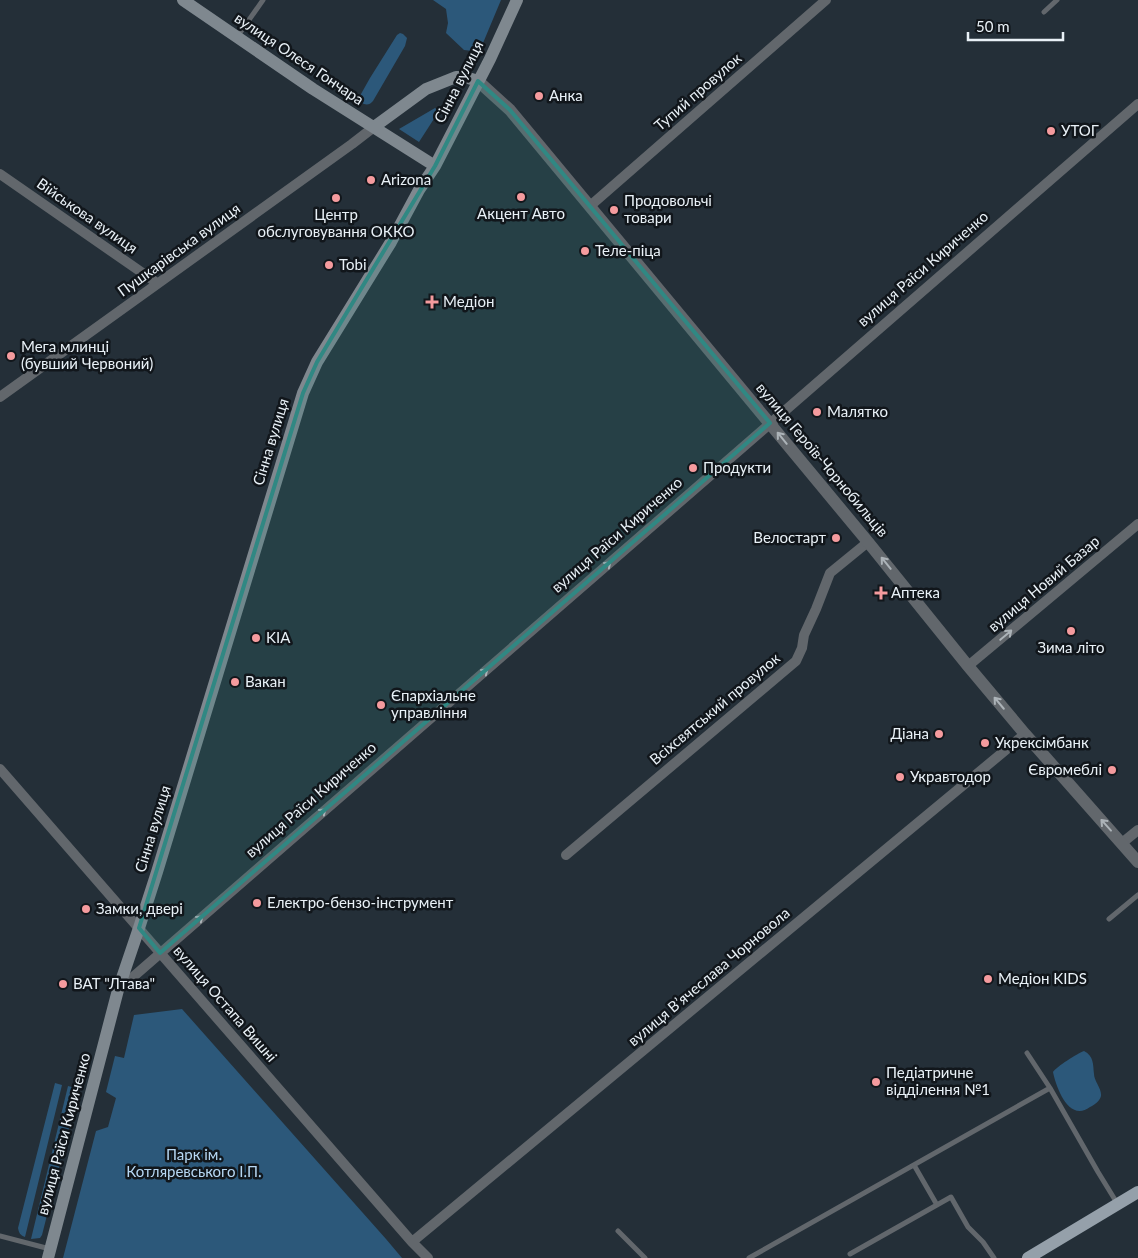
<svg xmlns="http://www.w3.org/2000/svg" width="1138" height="1258" font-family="Lato,sans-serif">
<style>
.green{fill:#2c587a}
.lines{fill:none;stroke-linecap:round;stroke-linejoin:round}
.service{stroke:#62676c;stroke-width:5}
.minor{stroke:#62676c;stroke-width:10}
.tertiary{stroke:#62676c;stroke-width:12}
.secondary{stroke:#7f888f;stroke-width:12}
.primary{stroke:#95a0aa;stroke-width:12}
.oneway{stroke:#acb3b8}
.marked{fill:#308883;fill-opacity:0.2;stroke:#308883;stroke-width:4;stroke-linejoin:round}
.poi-dot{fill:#f59b9e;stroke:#11161b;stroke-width:2}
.labels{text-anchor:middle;stroke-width:5;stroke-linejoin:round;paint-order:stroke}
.street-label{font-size:15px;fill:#e9f1f7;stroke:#11161b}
.poi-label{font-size:15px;fill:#e9f1f7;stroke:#11161b;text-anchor:start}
.park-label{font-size:15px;fill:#b7d8f4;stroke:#11161b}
</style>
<rect width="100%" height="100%" fill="#242f38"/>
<path class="green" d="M 433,0 L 501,0 L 483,43 L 473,51 L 464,50 L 446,33 L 448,23 L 446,9 Z
M 400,33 L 403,34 L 407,38 L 405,46 L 373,101 C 369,106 365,105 360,102 L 360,98 L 361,94 L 370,78 L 397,35 Z
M 435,108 L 439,111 L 419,142 L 399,129 Z
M 182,1009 L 386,1239 L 402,1258 L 63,1258 L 96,1131 L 108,1127 L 116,1098 L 106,1092 L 115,1056 L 124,1058 L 134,1015 Z
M 1084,1051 C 1094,1056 1093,1065 1094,1074 C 1094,1081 1102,1089 1101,1096 C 1100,1101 1094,1105 1090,1107 C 1069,1123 1056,1087 1053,1072 C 1056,1067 1078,1053 1084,1051 Z
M 55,1083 L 62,1085 L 25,1237 C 20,1235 19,1233 18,1228 Z
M 68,1086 L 79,1089 L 42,1235 L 40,1238 L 31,1239 Z"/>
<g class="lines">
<path class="service" d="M 1044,12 L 1057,0
M 237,37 L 263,0
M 1109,919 L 1138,895
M 1027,1053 L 1050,1088
M 914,1165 L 937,1205
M 618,1231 L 645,1258
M 0,1236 L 50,1249
M 850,1254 L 951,1197 L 968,1227 L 983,1242 L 994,1258
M 749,1258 L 1050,1088 L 1098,1172 L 1117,1203"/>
<path class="minor" d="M 0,174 L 157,283
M 590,206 L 826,0
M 0,397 L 352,144 L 374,127
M 968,666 L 1138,524
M 0,769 L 412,1242 L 428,1258
M 1122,843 L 1138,830
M 566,855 L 796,661 L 802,648 L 804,635 L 816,609 L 830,573 L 868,542
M 118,990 L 1138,104
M 412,1242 L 1025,734"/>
<path class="tertiary" d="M 478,81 L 510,110 L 868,542 L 968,666 L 1025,734 L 1138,862"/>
<path class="secondary" d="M 183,0 L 313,89 L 435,166
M 374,127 L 426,89 L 456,77 L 465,77 L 478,81
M 48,1258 L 118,990 L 139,928 L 157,872 L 303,393 L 317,362 L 391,242 L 419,190 L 435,166 L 490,59 L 517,0"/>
<path class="primary" d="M 1028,1258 L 1138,1192"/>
</g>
<defs><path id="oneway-shaft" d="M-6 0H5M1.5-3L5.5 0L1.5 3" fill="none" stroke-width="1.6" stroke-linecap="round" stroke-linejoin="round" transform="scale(1.25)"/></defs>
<g class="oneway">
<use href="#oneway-shaft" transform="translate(782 438) rotate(-129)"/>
<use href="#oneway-shaft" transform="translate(886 563) rotate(-129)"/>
<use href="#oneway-shaft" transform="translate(605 567) rotate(-41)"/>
<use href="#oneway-shaft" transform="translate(1006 635) rotate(-40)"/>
<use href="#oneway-shaft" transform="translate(482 674) rotate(-41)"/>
<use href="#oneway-shaft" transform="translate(999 703) rotate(-130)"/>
<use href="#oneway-shaft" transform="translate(320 814) rotate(-41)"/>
<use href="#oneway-shaft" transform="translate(1106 825) rotate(-132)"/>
<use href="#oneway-shaft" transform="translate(197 921) rotate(-41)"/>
</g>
<path class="marked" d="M 478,81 L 510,110 L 770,423 L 160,953 L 139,928 L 303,393 L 317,362 L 435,166 Z"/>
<g class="poi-dot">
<circle cx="539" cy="96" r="5"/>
<circle cx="1051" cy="131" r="5"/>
<circle cx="371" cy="180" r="5"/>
<circle cx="521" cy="197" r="5"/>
<circle cx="336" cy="198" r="5"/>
<circle cx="614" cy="210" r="5"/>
<circle cx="585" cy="251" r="5"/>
<circle cx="329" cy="265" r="5"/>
<path d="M429.5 294.5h5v5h5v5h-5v5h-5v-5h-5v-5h5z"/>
<circle cx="11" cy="356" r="5"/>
<circle cx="817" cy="412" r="5"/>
<circle cx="693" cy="468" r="5"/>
<circle cx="836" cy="538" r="5"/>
<path d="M878.5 585.5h5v5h5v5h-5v5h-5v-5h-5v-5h5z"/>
<circle cx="1071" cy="631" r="5"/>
<circle cx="256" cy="638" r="5"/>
<circle cx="235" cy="682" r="5"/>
<circle cx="381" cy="705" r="5"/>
<circle cx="939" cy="734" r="5"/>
<circle cx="985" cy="743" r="5"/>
<circle cx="1112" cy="770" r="5"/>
<circle cx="900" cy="777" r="5"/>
<circle cx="257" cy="903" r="5"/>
<circle cx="86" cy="909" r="5"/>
<circle cx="988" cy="979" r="5"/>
<circle cx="63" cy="984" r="5"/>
<circle cx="876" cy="1082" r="5"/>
</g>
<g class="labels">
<g class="street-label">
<text transform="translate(299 59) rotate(34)" y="5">вулиця Олеся Гончара</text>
<text transform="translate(459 82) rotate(-63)" y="5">Сінна вулиця</text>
<text transform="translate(698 92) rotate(-41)" y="5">Тупий провулок</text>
<text transform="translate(87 216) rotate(35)" y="5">Військова вулиця</text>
<text transform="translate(179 250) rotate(-36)" y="5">Пушкарівська вулиця</text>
<text transform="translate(923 269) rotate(-41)" y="5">вулиця Раїси Кириченко</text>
<text transform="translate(271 442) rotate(-73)" y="5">Сінна вулиця</text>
<text transform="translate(822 460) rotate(50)" y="5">вулиця Героїв-Чорнобильців</text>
<text transform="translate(617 535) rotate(-41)" y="5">вулиця Раїси Кириченко</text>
<text transform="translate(1044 584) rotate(-40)" y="5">вулиця Новий Базар</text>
<text transform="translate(715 709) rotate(-40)" y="5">Всіхсвятський провулок</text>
<text transform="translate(311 800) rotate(-41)" y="5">вулиця Раїси Кириченко</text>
<text transform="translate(153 829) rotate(-73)" y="5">Сінна вулиця</text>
<text transform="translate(709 977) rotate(-40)" y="5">вулиця Вʼячеслава Чорновола</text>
<text transform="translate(225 1004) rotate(49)" y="5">вулиця Остапа Вишні</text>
<text transform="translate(64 1134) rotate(-75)" y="5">вулиця Раїси Кириченко</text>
</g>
<g class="poi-label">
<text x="549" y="101">Анка</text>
<text x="1061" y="136">УТОГ</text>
<text x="381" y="185">Arizona</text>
<text x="624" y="206">Продовольчі<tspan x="624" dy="17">товари</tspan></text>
<text x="521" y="219" text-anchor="middle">Акцент Авто</text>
<text x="336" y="220" text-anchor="middle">Центр<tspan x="336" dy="17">обслуговування ОККО</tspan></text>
<text x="595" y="256">Теле-піца</text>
<text x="339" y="270">Tobi</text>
<text x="443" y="307">Медіон</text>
<text x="21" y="352">Мега млинці<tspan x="21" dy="17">(бувший Червоний)</tspan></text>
<text x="827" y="417">Малятко</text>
<text x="703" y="473">Продукти</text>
<text x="826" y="543" text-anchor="end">Велостарт</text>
<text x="891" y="598">Аптека</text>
<text x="266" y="643">KIA</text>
<text x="1071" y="653" text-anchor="middle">Зима літо</text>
<text x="245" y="687">Вакан</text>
<text x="391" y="701">Єпархіальне<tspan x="391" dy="17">управління</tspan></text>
<text x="929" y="739" text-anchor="end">Діана</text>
<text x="995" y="748">Укрексімбанк</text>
<text x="1102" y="775" text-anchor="end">Євромеблі</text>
<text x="910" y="782">Укравтодор</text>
<text x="267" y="908">Електро-бензо-інструмент</text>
<text x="96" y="914">Замки, двері</text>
<text x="998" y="984">Медіон KIDS</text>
<text x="73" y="989">ВАТ "Лтава"</text>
<text x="886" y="1078">Педіатричне<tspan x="886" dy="17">відділення №1</tspan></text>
</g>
<g class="park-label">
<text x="194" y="1160">Парк ім.<tspan x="194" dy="17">Котляревського І.П.</tspan></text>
</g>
</g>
<path d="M968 32v8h95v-8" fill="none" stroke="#e9f1f7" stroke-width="2.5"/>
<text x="976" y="32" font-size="15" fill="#e9f1f7" stroke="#11161b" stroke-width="4" paint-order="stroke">50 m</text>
</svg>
